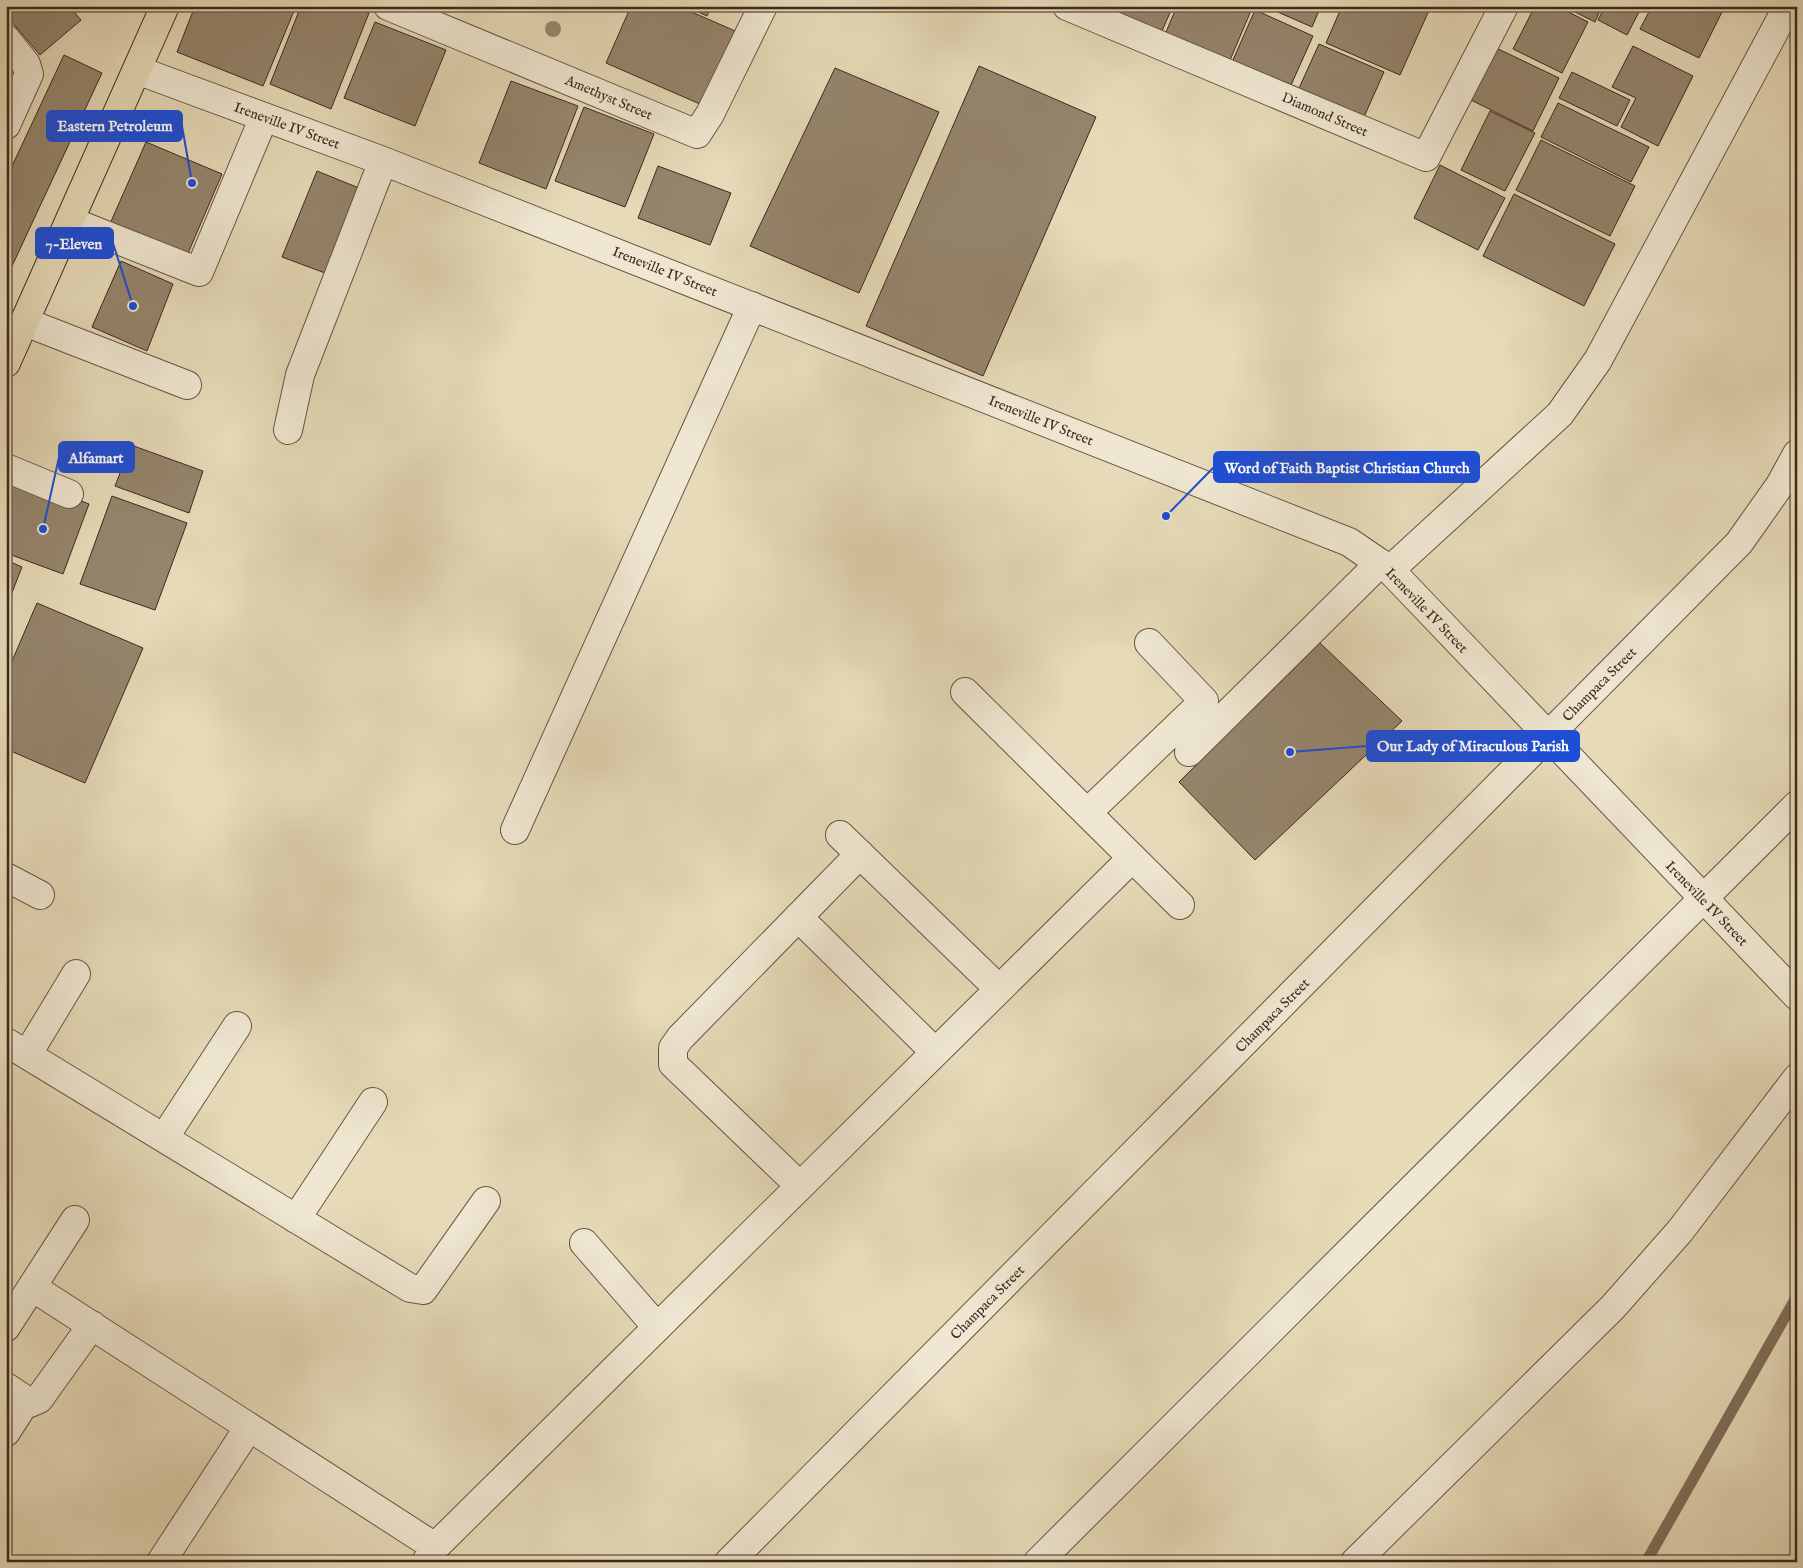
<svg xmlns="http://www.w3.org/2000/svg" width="1803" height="1568" font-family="'IM FELL English',serif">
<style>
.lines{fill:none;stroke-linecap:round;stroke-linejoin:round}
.stream{stroke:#806f5a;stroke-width:11}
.building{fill:#95856d;stroke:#3d291c}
.minor-casing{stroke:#675543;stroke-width:30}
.major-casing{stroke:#3d291c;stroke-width:30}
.minor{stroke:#efe7d1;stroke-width:28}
.major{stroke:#e6dab8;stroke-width:28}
.tree{fill:#988970}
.labels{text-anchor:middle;stroke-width:4.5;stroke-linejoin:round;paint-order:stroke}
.street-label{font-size:14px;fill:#3d291c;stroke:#efe7d1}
.leader{fill:none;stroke:#1d4ed8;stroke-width:2}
.callout-dot{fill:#1d4ed8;stroke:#efe7d1;stroke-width:2}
.callout{fill:#1d4ed8;stroke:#1d4ed8;stroke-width:2}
.callout-label{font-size:15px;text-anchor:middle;font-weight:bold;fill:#fff}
</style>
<rect width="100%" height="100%" fill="#e6dab8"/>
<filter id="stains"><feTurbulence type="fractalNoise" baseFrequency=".004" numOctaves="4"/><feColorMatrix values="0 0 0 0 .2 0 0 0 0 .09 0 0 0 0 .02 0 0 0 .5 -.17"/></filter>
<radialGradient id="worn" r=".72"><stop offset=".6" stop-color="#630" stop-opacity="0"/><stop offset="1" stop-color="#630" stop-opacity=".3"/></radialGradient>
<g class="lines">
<path class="stream" d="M 1646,1562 L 1797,1296"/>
</g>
<path class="building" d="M 6,6 L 69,6 L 81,20 L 40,55 L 6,15 Z
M 195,6 L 296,6 L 263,86 L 177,52 Z
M 301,6 L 353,6 L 369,13 L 331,109 L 270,84 Z
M 631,6 L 678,6 L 742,34 L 709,108 L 606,63 Z
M 685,6 L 711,6 L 707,16 Z
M 1103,6 L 1173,6 L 1157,42 Z
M 1177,6 L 1253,6 L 1225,72 L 1161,44 Z
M 1264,6 L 1321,6 L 1312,27 Z
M 1342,6 L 1431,6 L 1400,75 L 1326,43 Z
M 1535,6 L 1557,6 L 1588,22 L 1562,73 L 1513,49 Z
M 1563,6 L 1602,6 L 1595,22 Z
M 1605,6 L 1642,6 L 1627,35 L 1598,20 Z
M 1652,6 L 1725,6 L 1699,58 L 1640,29 Z
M 1255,10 L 1313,36 L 1287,94 L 1229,69 Z
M 375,22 L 446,50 L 415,126 L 344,98 Z
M 1319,44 L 1384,72 L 1360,126 L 1295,97 Z
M 1492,46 L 1559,78 L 1533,131 L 1467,98 Z
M 1633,46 L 1693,76 L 1658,146 L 1621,127 L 1636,98 L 1612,87 Z
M 64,55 L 102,73 L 6,279 L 6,179 Z
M 979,66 L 1096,117 L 983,376 L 866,326 Z
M 835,68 L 939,112 L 859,293 L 750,246 Z
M 1572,72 L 1630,100 L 1617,126 L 1559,98 Z
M 511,81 L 578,106 L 546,189 L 479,163 Z
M 1558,103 L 1649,147 L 1631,182 L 1541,137 Z
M 584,107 L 654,134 L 625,207 L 555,181 Z
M 1490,111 L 1535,133 L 1505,191 L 1461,170 Z
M 1541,140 L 1635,186 L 1610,236 L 1516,190 Z
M 146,142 L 222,174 L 186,258 L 109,226 Z
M 1440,165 L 1505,198 L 1478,250 L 1414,218 Z
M 658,166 L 731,193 L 710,245 L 638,218 Z
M 317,171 L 359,188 L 325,273 L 282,257 Z
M 1514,194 L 1615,244 L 1584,306 L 1483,256 Z
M 121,261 L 173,284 L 147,351 L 92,327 Z
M 131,445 L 203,471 L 189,513 L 115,486 Z
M 10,474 L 89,504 L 63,574 L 6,553 L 6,484 Z
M 112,496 L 187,523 L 155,610 L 80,584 Z
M 6,560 L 22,567 L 6,608 Z
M 37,603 L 143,648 L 85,783 L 6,749 L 6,675 Z
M 1320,643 L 1402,721 L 1255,860 L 1179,782 Z"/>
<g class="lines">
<defs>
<path id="minor" d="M 388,6 L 697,134 L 710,114 L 763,6
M 1067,6 L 1426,157 L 1504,6
M 6,39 L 26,64 L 29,74 L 6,125
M 137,70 L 383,161 L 1349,542 L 1390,570 L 1797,996
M 70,221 L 199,272 L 264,117
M 25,322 L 187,385
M 288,430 L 300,375 L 383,161
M 6,468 L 69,494
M 1390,570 L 1560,414 L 1598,360 L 1788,6
M 965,692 L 1180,905
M 1189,752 L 1380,563
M 1087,813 L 1204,701 L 1149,643
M 515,830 L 752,306
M 840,835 L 999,989
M 6,877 L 40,895
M 798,917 L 935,1052
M 6,1042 L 410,1288 L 423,1290 L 486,1201
M 27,1055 L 76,974
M 164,1138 L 237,1026
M 800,1186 L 673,1064 L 673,1048 L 680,1038 L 860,854
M 296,1219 L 373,1102
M 584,1243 L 657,1327
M 32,1287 L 435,1547
M 6,1327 L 75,1220
M 6,1387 L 30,1403 L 39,1399 L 92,1325
M 6,1432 L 26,1401
M 161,1562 L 249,1427
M 426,1562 L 435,1547 L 1132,858
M 729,1562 L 1739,543 L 1780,485 L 1797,454
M 1038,1562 L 1797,805
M 1355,1562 L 1613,1307 L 1680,1231 L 1797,1078"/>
<path id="major" d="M 6,363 L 165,6"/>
</defs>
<use href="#minor" class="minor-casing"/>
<use href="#major" class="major-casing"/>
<use href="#minor" class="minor"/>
<use href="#major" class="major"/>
</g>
<circle class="tree" cx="553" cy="29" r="8"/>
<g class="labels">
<g class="street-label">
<text transform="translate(609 97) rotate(23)" y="5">Amethyst Street</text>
<text transform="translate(1325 114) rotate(23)" y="5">Diamond Street</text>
<text transform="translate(287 125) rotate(20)" y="5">Ireneville IV Street</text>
<text transform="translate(665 271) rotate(22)" y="5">Ireneville IV Street</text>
<text transform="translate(1041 420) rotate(22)" y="5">Ireneville IV Street</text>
<text transform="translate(1427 610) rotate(46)" y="5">Ireneville IV Street</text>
<text transform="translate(1599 684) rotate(-45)" y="5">Champaca Street</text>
<text transform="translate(1707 903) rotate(46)" y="5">Ireneville IV Street</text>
<text transform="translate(1272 1015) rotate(-45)" y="5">Champaca Street</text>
<text transform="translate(987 1302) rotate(-45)" y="5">Champaca Street</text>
</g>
</g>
<path class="leader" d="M192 183L182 126M133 306L113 243M43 529L59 457M1166 516L1214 467M1290 752L1367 746"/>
<g class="callout-dot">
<circle cx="192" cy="183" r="5"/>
<circle cx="133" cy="306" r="5"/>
<circle cx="43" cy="529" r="5"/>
<circle cx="1166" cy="516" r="5"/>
<circle cx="1290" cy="752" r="5"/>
</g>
<g class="callout">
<rect x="47" y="111" width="135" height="30" rx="5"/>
<rect x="36" y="228" width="77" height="30" rx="5"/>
<rect x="59" y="442" width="75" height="30" rx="5"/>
<rect x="1214" y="452" width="265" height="30" rx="5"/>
<rect x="1367" y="731" width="212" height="30" rx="5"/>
</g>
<g class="callout-label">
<text x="115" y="131">Eastern Petroleum</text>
<text x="74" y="249">7-Eleven</text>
<text x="96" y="463">Alfamart</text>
<text x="1347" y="473">Word of Faith Baptist Christian Church</text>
<text x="1473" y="751">Our Lady of Miraculous Parish</text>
</g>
<rect width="1803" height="1568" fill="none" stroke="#e6dab8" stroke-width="25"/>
<rect x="8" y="8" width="1788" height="1553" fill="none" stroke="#3d291c" stroke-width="2.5"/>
<rect x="12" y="12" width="1778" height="1543" fill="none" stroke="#3d291c"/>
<rect width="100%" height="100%" filter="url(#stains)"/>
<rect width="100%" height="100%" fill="url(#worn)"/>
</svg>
